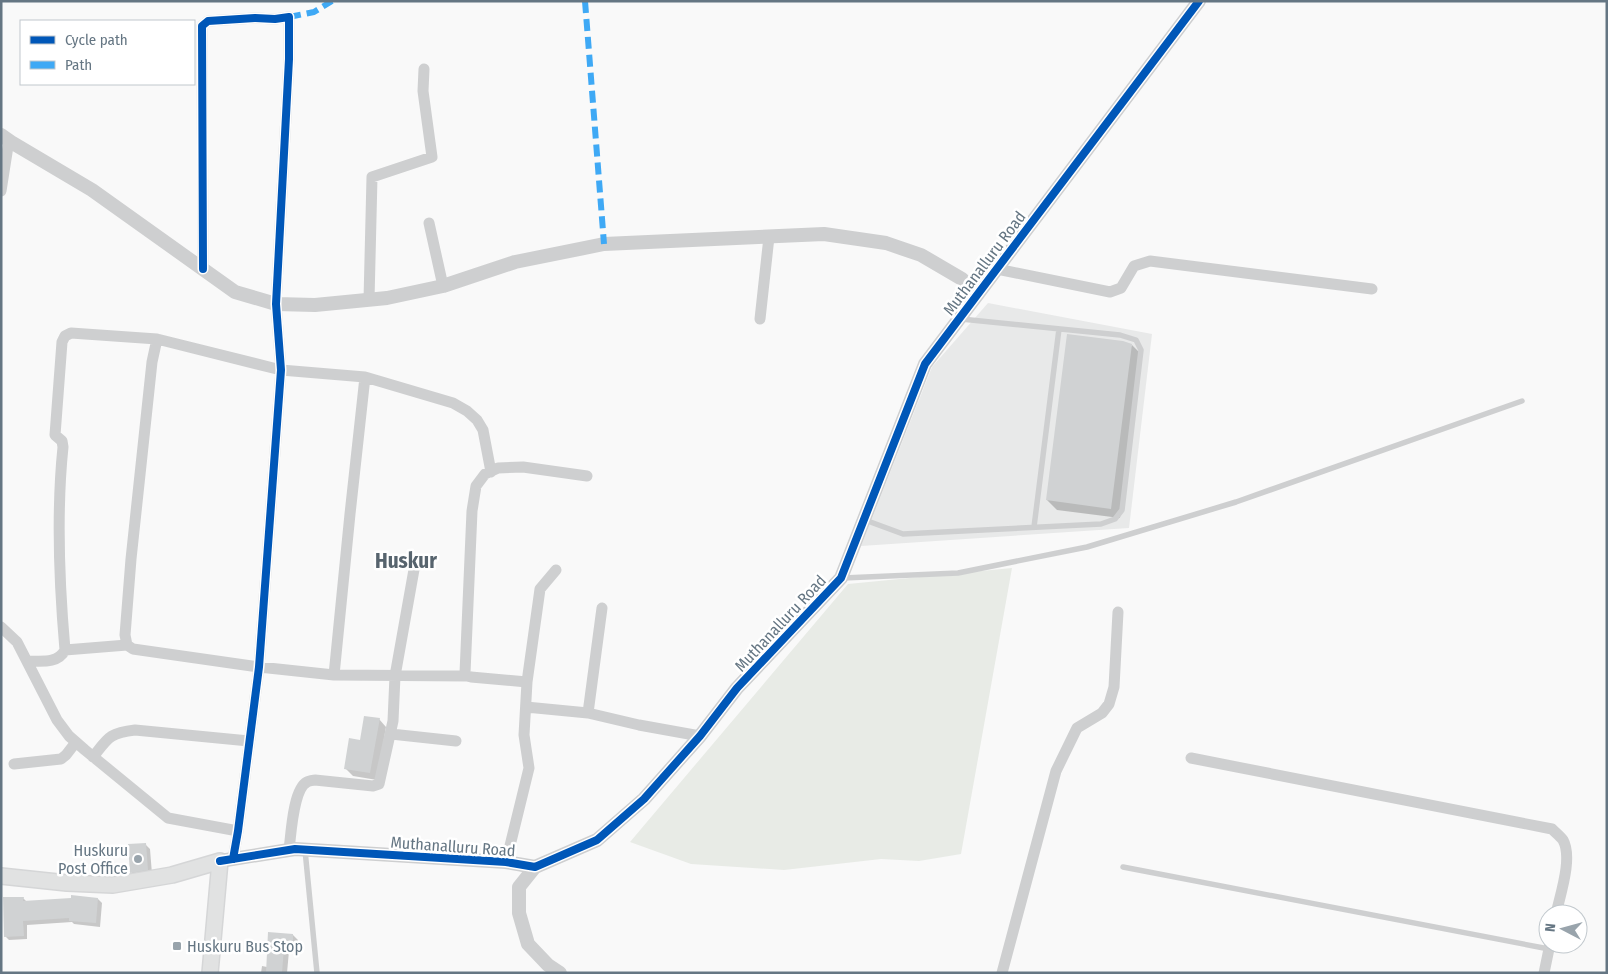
<svg xmlns="http://www.w3.org/2000/svg" width="1608" height="974" font-family="'Fira Sans Condensed',sans-serif">
<style>
.built{fill:#e8e9e9}
.green{fill:#e8ebe6}
.shadow{fill:#0003}
.building{fill:#d0d2d3}
.lines{fill:none;stroke-linecap:round;stroke-linejoin:round}
.secondary-casing{stroke:#d5d6d7;stroke-width:18}
.service{stroke:#cecfd0;stroke-width:5.5}
.minor{stroke:#cecfd0;stroke-width:11}
.tertiary{stroke:#cecfd0;stroke-width:14}
.secondary{stroke:#e1e2e2;stroke-width:15}
.quiet{stroke:#3fa9f5;stroke-width:6;stroke-dasharray:12 6;stroke-linecap:butt}
.cycleway-casing{stroke:#fff;stroke-width:11}
.cycleway{stroke:#0057b8;stroke-width:8}
.poi-dot{fill:#99a4ac;stroke:#fff;stroke-width:2}
.labels{text-anchor:middle;stroke-width:5;stroke-linejoin:round;paint-order:stroke}
.street-label{font-size:16px;fill:#657683;stroke:#fff}
.poi-label{font-size:16px;fill:#657683;stroke:#fff;text-anchor:end}
.district-label{font-size:21px;font-weight:bold;fill:#57646e;stroke:#fff}
</style>
<rect width="100%" height="100%" fill="#f9f9f9"/>
<path class="built" d="M 988,303 L 1152,334 L 1129,528 L 861,546 L 932,367 Z"/>
<path class="green" d="M 1012,568 L 961,854 L 919,861 L 881,859 L 784,870 L 691,864 L 630,842 L 848,584 Z"/>
<path class="shadow" d="M 1132,345 L 1142,355 L 1120,518 L 1057,510 L 1047,500 Z
M 379,719 L 386,727 L 377,780 L 353,776 L 345,768 Z
M 145,844 L 150,849 L 152,874 L 136,877 L 131,872 Z
M 23,898 L 27,902 L 98,899 L 102,903 L 100,927 L 74,924 L 72,922 L 27,925 L 27,939 L 9,940 L 5,936 Z
M 293,935 L 298,940 L 297,952 L 289,951 L 287,973 L 261,973 L 262,966 L 267,967 Z"/>
<path class="building" d="M 1067,334 L 1123,341 L 1132,344 L 1111,509 L 1046,500 Z
M 364,716 L 380,718 L 370,773 L 344,769 L 349,738 L 360,740 Z
M 146,843 L 148,870 L 130,873 L 128,844 Z
M 71,895 L 98,898 L 96,923 L 69,921 L 69,918 L 23,921 L 24,936 L 4,937 L 3,897 L 24,897 L 23,901 L 71,898 Z
M 268,932 L 293,934 L 293,948 L 284,947 L 282,973 L 266,973 Z"/>
<g class="lines">
<defs>
<path id="secondary" d="M 1,876 L 67,883 L 113,885 L 172,875 L 220,861 L 210,973"/>
</defs>
<use href="#secondary" class="secondary-casing"/>
<path class="service" d="M 865,520 L 903,534 L 1101,524 L 1115,519 L 1122,510 L 1141,350 L 1136,340 L 1120,335 L 961,319
M 1034,527 L 1059,329
M 843,578 L 958,573 L 1087,547 L 1236,502 L 1522,401
M 305,850 L 317,973
M 1123,867 L 1549,949"/>
<path class="minor" d="M 1,191 L 9,140
M 429,223 L 443,286
M 203,269 L 202,26 L 208,21 L 255,18 L 275,19 L 289,17 L 289,59 L 276,304 L 281,370 L 259,667 L 238,831 L 233,859
M 997,269 L 1110,292 L 1121,288 L 1134,266 L 1150,261 L 1372,289
M 369,300 L 372,177 L 432,157 L 423,91 L 424,69
M 760,319 L 769,237
M 365,377 L 453,403 L 467,411 L 477,420 L 483,430 L 491,472
M 1,627 L 17,642 L 57,720 L 69,736 L 85,750 L 168,818 L 238,831
M 65,650 L 127,645
M 27,661 C 41,661 58,664 65,650 C 59,582 56,515 63,447 L 62,441 L 55,435 L 62,342 L 65,336 L 71,333 L 157,339
M 334,675 L 350,514 L 365,377 L 281,370 L 157,339 L 152,362 L 131,559 L 125,635 L 127,645 L 133,649 L 259,667 L 334,675 L 467,676
M 527,682 L 471,677 L 467,676 L 465,673 L 472,511 L 476,486 L 485,474 L 498,468 L 523,467 L 587,476
M 526,707 L 588,713 L 639,725 L 700,736
M 588,713 L 602,608
M 391,734 L 456,741
M 93,757 C 108,738 109,733 135,730 L 249,741
M 1191,758 L 1552,829 C 1555,832 1560,836 1563,840 C 1573,858 1560,895 1556,914
M 14,764 L 61,759 L 66,755 L 76,742
M 289,850 C 291,835 293,789 307,782 C 308,781 314,780 315,780 L 373,786 L 379,784 L 393,721 L 395,676 L 415,564
M 506,862 L 529,768 L 524,735 L 527,682 L 540,589 L 556,570
M 1002,973 L 1056,771 L 1077,728 L 1102,713 L 1109,704 L 1114,687 L 1118,612
M 1544,973 L 1550,944"/>
<path class="tertiary" d="M 1,135 L 11,142 L 92,190 L 235,292 L 276,304 L 315,305 L 387,298 L 443,286 L 515,262 L 604,244 L 824,234 L 886,243 L 921,255 L 962,279 L 978,294
M 220,861 L 295,849 L 506,862 L 535,867 L 597,840 L 644,799 L 700,736 L 737,688 L 841,578 L 925,364 L 1199,1
M 535,867 L 519,887 L 519,913 L 528,944 L 548,965 L 560,973"/>
<use href="#secondary" class="secondary"/>
<path class="quiet" d="M 585,1 L 604,244
M 289,17 L 314,12 L 332,1"/>
<defs>
<path id="cycleway" d="M 203,269 L 202,26 L 208,21 L 255,18 L 275,19 L 289,17 L 289,59 L 276,304 L 281,370 L 259,667 L 238,831 L 233,859
M 220,861 L 295,849 L 506,862 L 535,867 L 597,840 L 644,799 L 700,736 L 737,688 L 841,578 L 925,364 L 1199,1"/>
</defs>
<use href="#cycleway" class="cycleway-casing"/>
<use href="#cycleway" class="cycleway"/>
</g>
<g class="poi-dot">
<circle cx="138" cy="859" r="5"/>
<rect x="172" y="941" width="10" height="10" rx="2.5"/>
</g>
<g class="labels">
<g class="street-label">
<text transform="translate(984 263) rotate(-53)" y="6">Muthanalluru Road</text>
<text transform="translate(780 623) rotate(-47)" y="6">Muthanalluru Road</text>
<text transform="translate(453 846) rotate(4)" y="6">Muthanalluru Road</text>
</g>
<g class="poi-label">
<text x="128" y="856">Huskuru<tspan x="128" dy="18">Post Office</tspan></text>
<text x="187" y="952" text-anchor="start">Huskuru Bus Stop</text>
</g>
<g class="district-label">
<text x="406" y="568">Huskur</text>
</g>
</g>
<rect width="1608" height="974" fill="none" stroke="#657683" stroke-width="5"/>
<rect x="20" y="20" width="175" height="65" fill="#ffffff" stroke="#c1c8cd"/>
<rect x="30" y="36" width="25" height="8" fill="#0057b8" stroke="#c1c8cd"/>
<text x="65" y="45" font-size="15" fill="#657683">Cycle path</text>
<rect x="30" y="61" width="25" height="8" fill="#3fa9f5" stroke="#c1c8cd"/>
<text x="65" y="70" font-size="15" fill="#657683">Path</text>
<g transform="translate(1563 929) rotate(276)"><circle r="24" fill="#ffffff" stroke="#c1c8cd"/>
<path d="M0-4L9 19L0 12L-9 19Z" fill="#99a4ac"/>
<text y="-8" font-size="14" font-weight="bold" text-anchor="middle" fill="#657683">N</text>
</g>
</svg>
